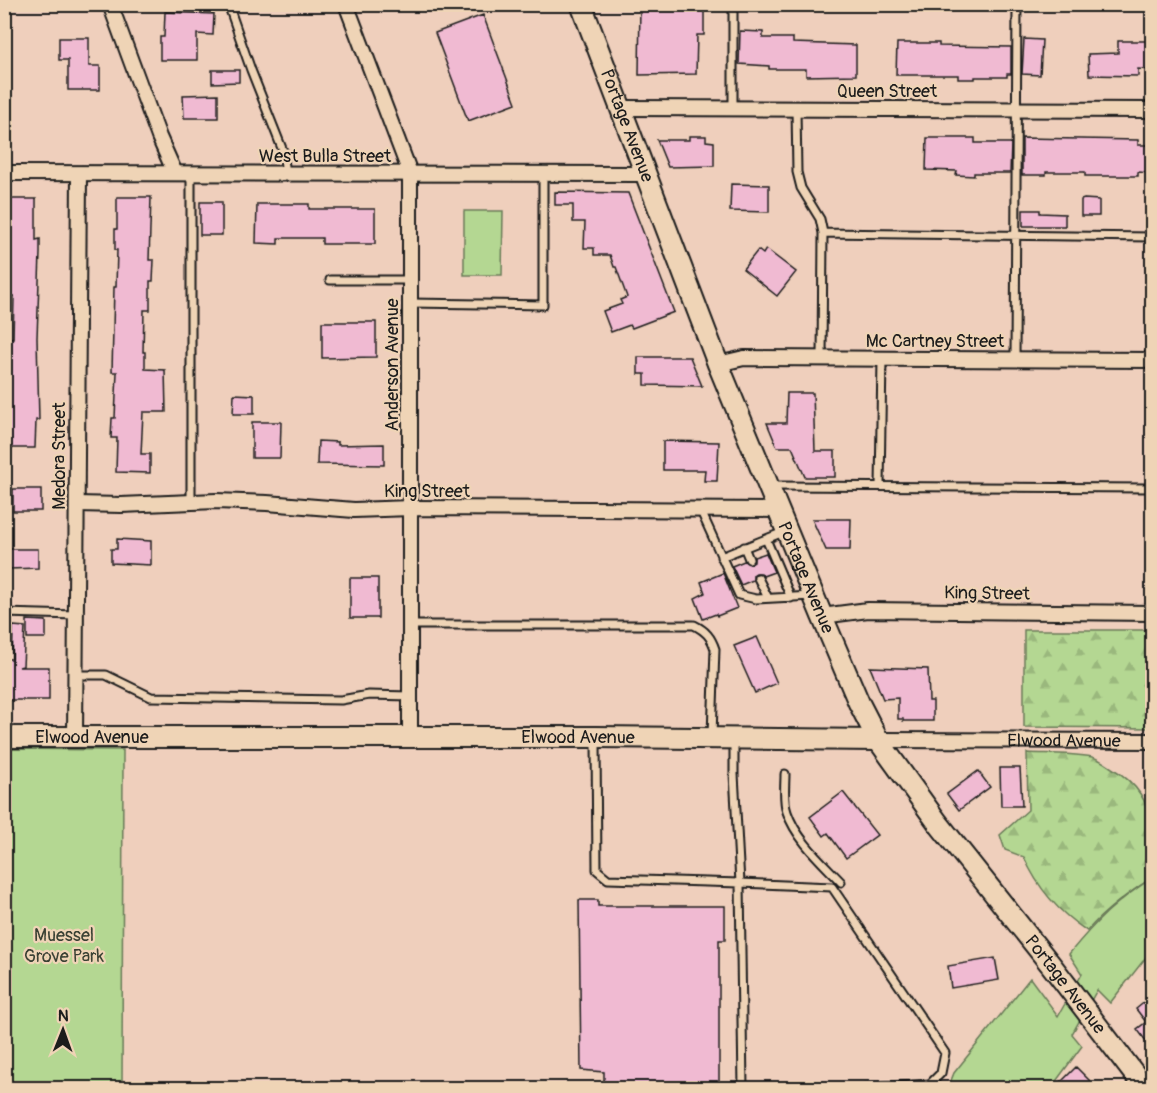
<svg xmlns="http://www.w3.org/2000/svg" width="1157" height="1093" font-family="Pangolin,sans-serif">
<style>
.forest{fill:url(#forest-firs);stroke:#687a57;stroke-width:1.5}
.green{fill:#b4d792;stroke:#687a57;stroke-width:1.5}
.building{fill:#f0bad2;stroke:#1c1c1c;stroke-width:1.5}
.lines{fill:none;stroke-linecap:round;stroke-linejoin:round}
.lane-casing{stroke:#1c1c1c;stroke-width:11}
.street-casing{stroke:#1c1c1c;stroke-width:18}
.secondary-casing{stroke:#1c1c1c;stroke-width:24}
.lane{stroke:#efd4b6;stroke-width:7}
.street{stroke:#efd4b6;stroke-width:14}
.secondary{stroke:#efd4b6;stroke-width:20}
.labels{text-anchor:middle;stroke-width:4.5;stroke-linejoin:round;paint-order:stroke}
.street-label{font-size:18px;fill:#1c1c1c;stroke:#efd4b6}
.park-label{font-size:18px;fill:#3a4134;stroke:#efd4b6}
</style>
<defs>
<pattern id="forest-firs" width="22" height="20" patternUnits="userSpaceOnUse" patternTransform="scale(1.5)"><rect width="22" height="20" fill="#b4d792"/><path d="M5 1l3.5 6h-7zM16 11l3.5 6h-7z" fill="#9ab87d"/></pattern>
</defs>
<rect width="100%" height="100%" fill="#efcfbc"/>
<filter id="ink" filterUnits="userSpaceOnUse"><feTurbulence type="fractalNoise" baseFrequency=".0167" numOctaves="2"/><feDisplacementMap in="SourceGraphic" scale="12" xChannelSelector="R" yChannelSelector="G"/><feConvolveMatrix kernelMatrix="1 2 1 2 8 2 1 2 1" color-interpolation-filters="sRGB"/></filter>
<g filter="url(#ink)">
<path class="forest" d="M 1024,630 L 1152,630 L 1152,728 L 1024,727 Z
M 1027,753 C 1048,754 1071,753 1092,757 C 1098,758 1106,764 1112,768 C 1141,786 1157,812 1147,847 L 1152,864 L 1152,878 C 1129,893 1106,909 1087,931 C 1058,912 1038,889 1024,857 L 1005,850 L 1000,835 L 1028,810 Z"/>
<path class="green" d="M 464,211 L 503,211 L 502,275 L 464,275 Z
M 5,749 L 123,750 L 122,1088 L 5,1088 Z
M 1152,878 L 1152,953 L 1147,956 L 1110,1003 L 1097,990 L 1072,1034 L 1082,1046 L 1051,1088 L 948,1088 L 954,1073 L 1030,978 L 1058,1016 L 1082,974 L 1069,954 C 1096,921 1116,901 1152,878 Z"/>
<path class="building" d="M 640,4 L 704,4 L 704,35 L 697,35 L 696,74 L 639,75 Z
M 165,12 L 214,14 L 213,35 L 197,34 L 197,60 L 160,60 L 160,37 L 164,37 Z
M 483,15 L 516,103 L 468,121 L 435,33 Z
M 740,31 L 763,32 L 763,38 L 793,38 L 793,43 L 856,45 L 856,75 L 806,76 L 806,69 L 769,69 L 769,66 L 739,64 Z
M 59,38 L 89,38 L 89,66 L 100,66 L 100,90 L 68,90 L 68,60 L 59,60 Z
M 1024,39 L 1042,40 L 1040,75 L 1022,74 Z
M 1118,41 L 1152,41 L 1152,70 L 1138,69 L 1138,76 L 1089,75 L 1088,54 L 1118,53 Z
M 897,43 L 939,43 L 939,46 L 1011,47 L 1011,74 L 1007,74 L 1007,77 L 975,77 L 975,79 L 958,79 L 958,75 L 896,75 Z
M 212,70 L 239,70 L 239,82 L 212,83 Z
M 218,94 L 218,118 L 184,118 L 183,95 Z
M 689,136 L 706,136 L 706,141 L 714,142 L 714,166 L 668,167 L 657,140 L 689,140 Z
M 927,138 L 975,138 L 975,143 L 1011,143 L 1010,173 L 974,173 L 974,176 L 956,175 L 957,171 L 926,170 Z
M 1022,138 L 1138,140 L 1138,145 L 1152,145 L 1152,173 L 1138,172 L 1138,176 L 1085,176 L 1085,172 L 1046,172 L 1046,175 L 1022,175 Z
M 731,184 L 769,185 L 769,212 L 730,211 Z
M 555,192 L 628,193 L 674,312 L 632,328 L 630,325 L 611,332 L 603,311 L 622,304 L 620,300 L 627,297 L 616,267 L 614,267 L 610,255 L 594,255 L 594,248 L 584,248 L 585,222 L 573,222 L 573,205 L 555,205 Z
M 117,197 L 151,197 L 149,260 L 154,260 L 153,281 L 150,281 L 150,310 L 144,310 L 143,352 L 145,352 L 145,369 L 165,370 L 166,412 L 143,412 L 141,454 L 150,454 L 150,473 L 116,472 L 117,438 L 111,438 L 112,418 L 115,418 L 117,372 L 112,372 L 114,287 L 116,287 L 117,250 L 115,250 L 115,229 L 117,229 Z
M 4,199 L 36,199 L 36,240 L 40,239 L 40,253 L 37,338 L 39,420 L 36,420 L 35,448 L 4,448 L 5,337 L 13,338 L 14,296 L 4,296 Z
M 1084,199 L 1099,200 L 1099,216 L 1081,216 L 1081,200 Z
M 200,202 L 222,202 L 222,235 L 200,235 Z
M 257,204 L 309,204 L 309,209 L 375,209 L 375,244 L 322,244 L 322,238 L 278,238 L 278,244 L 256,243 Z
M 1023,210 L 1040,210 L 1040,213 L 1065,214 L 1065,226 L 1023,226 Z
M 766,249 L 796,272 L 777,296 L 743,269 L 758,250 L 763,254 Z
M 322,322 L 376,322 L 376,357 L 322,358 Z
M 638,357 L 690,357 L 702,386 L 645,385 L 645,374 L 638,374 Z
M 787,393 L 813,393 L 815,451 L 835,451 L 835,477 L 805,477 L 792,447 L 777,447 L 767,423 L 786,423 Z
M 234,394 L 254,395 L 254,414 L 233,414 Z
M 252,422 L 281,422 L 280,458 L 252,458 Z
M 318,441 L 338,442 L 338,445 L 384,444 L 384,465 L 317,464 Z
M 663,441 L 719,442 L 717,481 L 704,481 L 705,470 L 663,470 Z
M 13,489 L 41,489 L 41,511 L 13,511 Z
M 812,519 L 851,519 L 850,550 L 826,550 Z
M 117,539 L 151,541 L 151,565 L 111,563 L 111,549 L 117,549 Z
M 9,549 L 38,549 L 38,568 L 9,569 Z
M 766,553 L 774,572 L 763,576 L 761,573 L 756,573 L 753,575 L 753,580 L 741,585 L 732,566 L 744,561 L 751,564 L 754,562 L 754,557 Z
M 723,573 L 737,608 L 717,616 L 716,614 L 703,619 L 695,598 L 705,593 L 701,582 Z
M 350,578 L 378,578 L 378,618 L 350,618 Z
M 27,620 L 46,621 L 46,638 L 27,638 Z
M 13,626 L 25,627 L 23,666 L 19,667 L 49,667 L 49,700 L 4,700 L 4,659 L 12,659 Z
M 757,637 L 777,683 L 755,693 L 734,646 Z
M 870,667 L 928,669 L 929,701 L 933,701 L 933,721 L 903,721 L 903,719 L 898,719 L 898,698 L 883,699 Z
M 1000,768 L 1020,768 L 1022,806 L 1001,806 Z
M 978,771 L 990,787 L 959,810 L 947,794 Z
M 843,792 L 877,835 L 846,858 L 828,833 L 824,836 L 810,817 Z
M 579,900 L 598,900 L 598,906 L 725,906 L 725,940 L 719,940 L 719,1089 L 604,1089 L 604,1072 L 581,1070 Z
M 995,958 L 999,980 L 951,988 L 948,966 Z
M 1152,996 L 1152,1049 L 1137,1029 L 1146,1022 L 1136,1009 Z
M 1076,1067 L 1090,1081 L 1083,1089 L 1054,1089 Z"/>
<g class="lines">
<defs>
<path id="lane" d="M 228,4 L 251,70 L 283,151 L 286,174
M 733,4 L 733,109
M 796,109 L 797,172 L 801,188 L 820,219 L 823,233 L 822,358
M 823,233 L 1152,237
M 330,280 L 410,280
M 409,303 L 543,305 L 543,174
M 1015,360 L 1017,4
M 771,486 L 1152,488
M 880,486 L 882,359
M 191,502 L 191,174
M 700,509 L 739,595 L 756,599 L 812,596
M 766,539 L 786,531
M 744,547 L 749,559
M 721,557 L 766,539 L 791,598
M 758,578 L 768,598
M 4,613 L 76,615
M 410,625 L 694,625 C 706,631 711,637 715,649 L 712,735
M 76,675 L 106,675 L 151,697 L 341,700 L 369,695 L 410,696
M 596,740 L 597,870 L 608,879 L 740,883 L 734,774 L 734,740
M 785,774 C 785,786 783,801 787,812 C 796,839 821,861 841,882
M 743,1088 L 740,883 L 832,887 L 945,1053 L 941,1073 L 930,1084 L 865,1088"/>
<g id="street">
<path d="M 110,4 L 159,137 L 175,173"/>
<path d="M 346,4 L 410,173 L 410,737"/>
<path d="M 621,108 L 1152,110"/>
<path d="M 4,173 L 646,174"/>
<path d="M 718,364 L 744,358 L 1152,360"/>
<path d="M 77,504 L 121,505 L 216,501 L 267,503 L 354,510 L 411,508 L 779,510"/>
<path d="M 822,616 L 868,610 L 1152,613"/>
<path d="M 75,738 L 79,174"/>
<path id="s1" d="M 878,740 L 1152,741"/>
</g>
<g id="secondary">
<path id="s2" d="M 581,4 L 718,364 L 822,616 L 859,703 L 878,740 L 938,823 L 1051,965 L 1145,1088"/>
<path id="s3" d="M 4,737 L 596,737 L 878,740"/>
</g>
</defs>
<use href="#lane" class="lane-casing"/>
<use href="#street" class="street-casing"/>
<use href="#secondary" class="secondary-casing"/>
<use href="#lane" class="lane"/>
<use href="#street" class="street"/>
<use href="#secondary" class="secondary"/>
</g>
</g>
<g class="labels">
<g class="street-label">
<text x="887" y="97">Queen Street</text>
<text dy="6" stroke="none"><textPath href="#s2" startOffset="130">Portage Avenue</textPath></text>
<text x="325" y="162">West Bulla Street</text>
<text x="935" y="347">Mc Cartney Street</text>
<text transform="translate(392 365) rotate(-90)" y="6">Anderson Avenue</text>
<text transform="translate(59 456) rotate(-90)" y="6">Medora Street</text>
<text x="427" y="497">King Street</text>
<text dy="6" stroke="none"><textPath href="#s2" startOffset="616">Portage Avenue</textPath></text>
<text transform="translate(987 593) rotate(1)" y="6">King Street</text>
<text dy="6" stroke="none"><textPath href="#s3" startOffset="88">Elwood Avenue</textPath></text>
<text dy="6" stroke="none"><textPath href="#s3" startOffset="574">Elwood Avenue</textPath></text>
<text dy="6" stroke="none"><textPath href="#s1" startOffset="186">Elwood Avenue</textPath></text>
<text dy="6" stroke="none"><textPath href="#s2" startOffset="1102">Portage Avenue</textPath></text>
</g>
<g class="park-label">
<text x="64" y="941">Muessel<tspan x="64" dy="21">Grove Park</tspan></text>
</g>
</g>
<rect width="1157" height="1093" fill="none" stroke="#efd4b6" stroke-width="24"/>
<rect x="12" y="12" width="1133" height="1069" fill="none" stroke="#1c1c1c" stroke-width="2" filter="url(#ink)"/>
<g transform="translate(63 1030) rotate(1)" stroke="#efd4b6" stroke-width="4.5" paint-order="stroke">
<path d="M0-4.5L10 22L0 15L-10 22Z" fill="#1c1c1c"/>
<text y="-9" font-size="16" font-weight="bold" text-anchor="middle" fill="#1c1c1c">N</text>
</g>
</svg>
